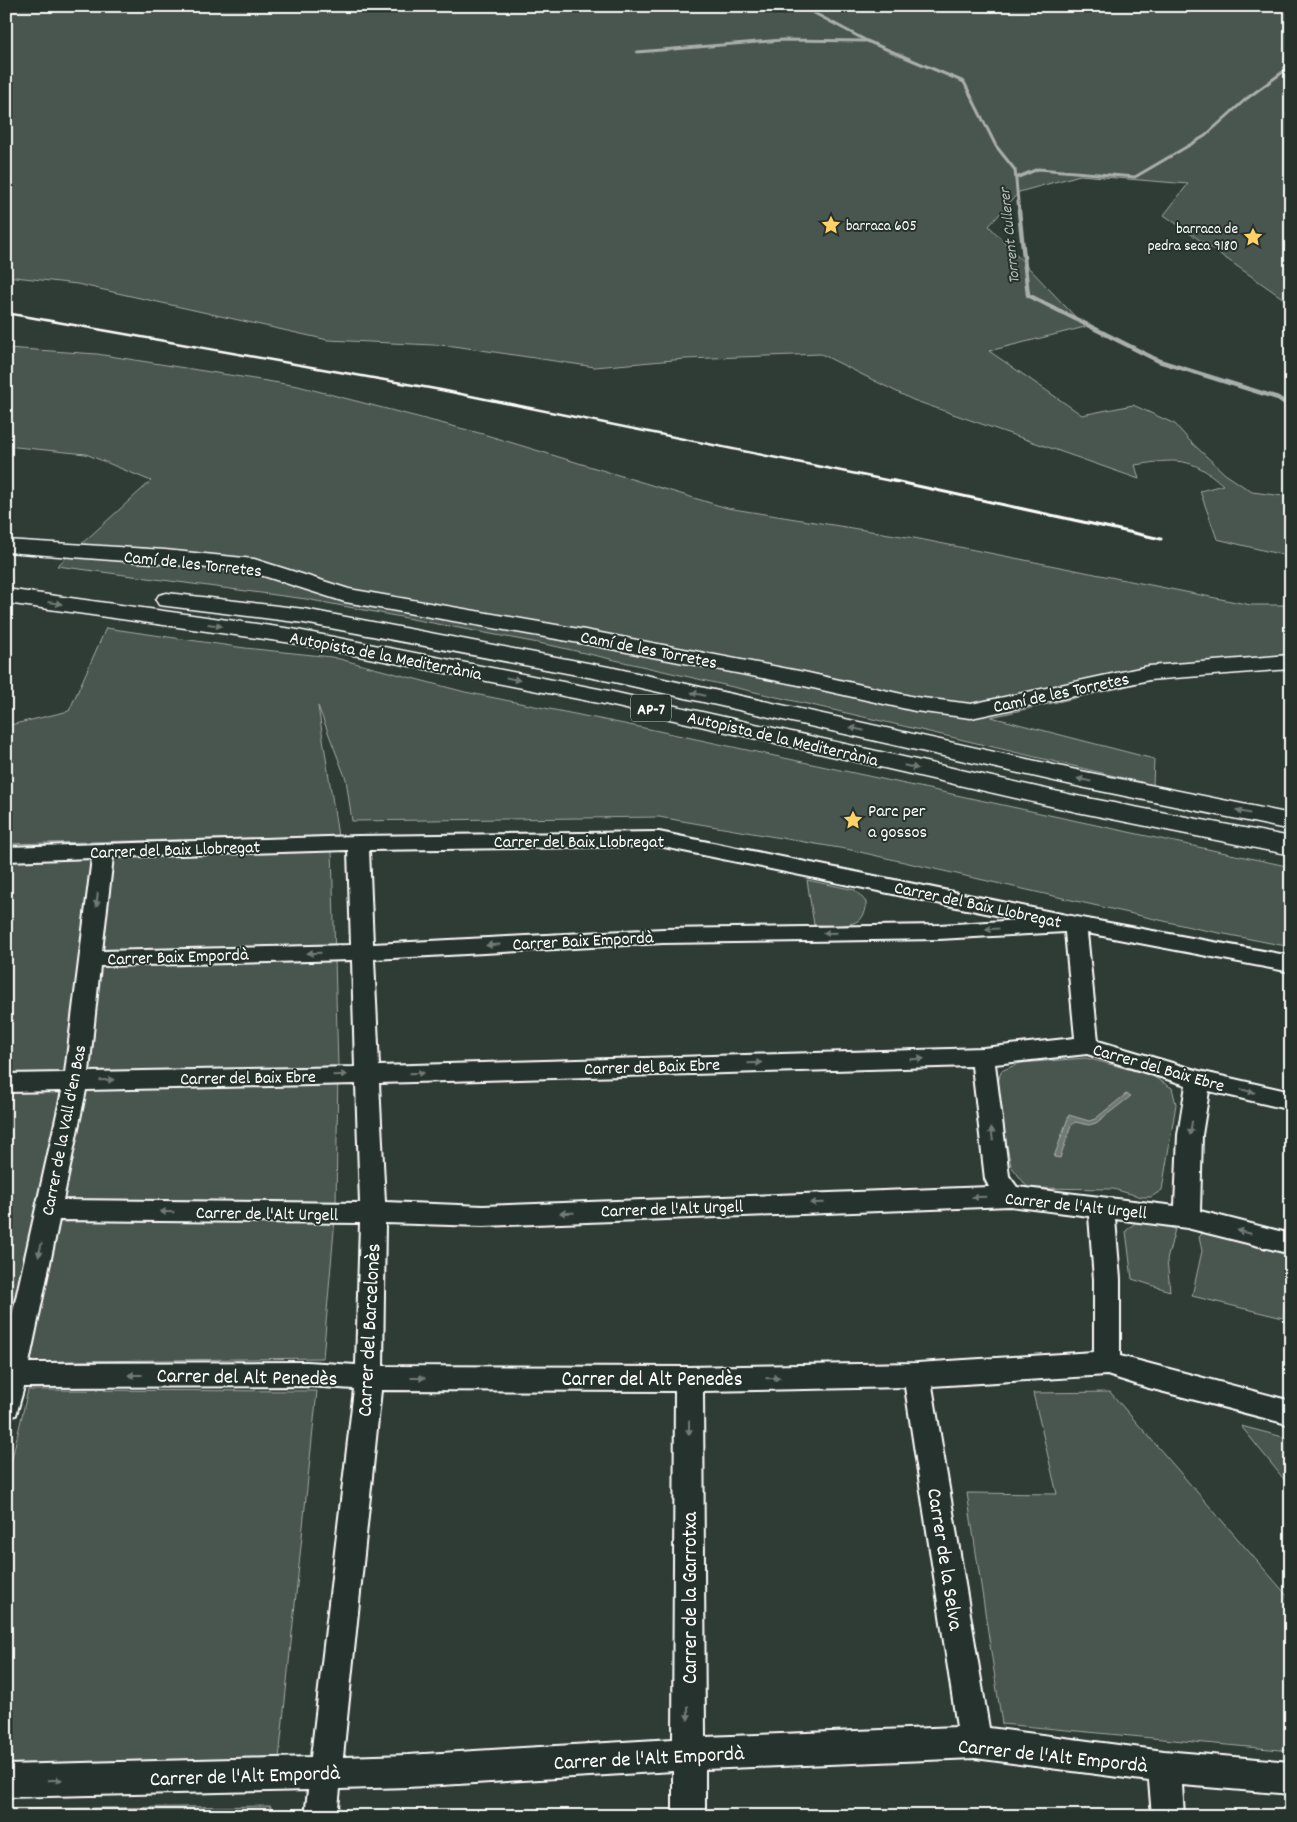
<svg xmlns="http://www.w3.org/2000/svg" width="1297" height="1822" font-family="Dekko,sans-serif">
<style>
.green{fill:#4a544f;stroke:#a4aaa7}
.water{fill:#707975;stroke:#a9afac}
.lines{fill:none;stroke-linecap:round;stroke-linejoin:round}
.stream-far1{stroke:#a9afac;stroke-width:3}
.stream{stroke:#a9afac;stroke-width:4.5}
.street-casing{stroke:#fff;stroke-width:4}
.secondary-casing{stroke:#fff;stroke-width:3}
.highway-casing{stroke:#fff;stroke-width:3}
.street{fill:#26332d;fill-rule:evenodd}
.secondary{fill:#26332d;fill-rule:evenodd}
.highway{fill:#26332d;fill-rule:evenodd}
.rail-far1{stroke:#fff;stroke-width:2.5}
.rail{stroke:#fff;stroke-width:3}
.oneway{fill:#727a76}
.labels{text-anchor:middle;stroke-width:4;stroke-linejoin:round;paint-order:stroke}
.far-poi-label{font-size:15px;fill:#fff;stroke:#26332d;text-anchor:start}
.far-water-label{font-size:16px;font-style:italic;fill:#b8bcba;stroke:#26332d}
.shield{fill:#26332d;stroke:#bec2c0;stroke-width:1}
.shield-label{font-size:16px;font-weight:bold;fill:#fff}
.street-label{font-size:18px;fill:#fff;stroke:#26332d}
.poi-label{font-size:18px;fill:#fff;stroke:#26332d;text-anchor:start}
.near-street-label{font-size:21px;fill:#fff;stroke:#26332d}
</style>
<rect width="100%" height="100%" fill="#2f3b35"/>
<filter id="ink" filterUnits="userSpaceOnUse"><feTurbulence type="fractalNoise" baseFrequency=".02" numOctaves="2"/><feDisplacementMap in="SourceGraphic" scale="10" xChannelSelector="R" yChannelSelector="G"/><feConvolveMatrix kernelMatrix="1 2 1 2 8 2 1 2 1" color-interpolation-filters="sRGB"/></filter>
<g filter="url(#ink)">
<path class="green" d="M 6,6 L 1291,6 L 1291,304 L 1164,215 L 1188,184 L 1080,175 L 1019,192 L 989,226 L 1085,327 L 989,351 L 1082,415 L 1133,405 L 1175,424 L 1189,440 L 1225,474 L 1252,492 L 1291,497 L 1291,557 L 1217,539 L 1200,491 L 1223,485 C 1191,456 1176,459 1135,465 L 1139,479 L 913,400 L 821,354 L 685,359 L 595,367 L 454,346 L 328,340 L 77,284 L 6,276 Z
M 6,348 L 97,354 L 298,386 L 483,434 L 727,508 L 914,538 L 1251,605 L 1291,605 L 1291,653 L 1239,661 L 991,717 L 1154,759 L 1153,785 L 951,737 L 554,646 L 306,599 L 57,566 L 151,481 L 86,454 L 6,446 Z
M 106,628 L 245,648 L 332,657 L 465,692 L 654,730 L 1291,867 L 1291,947 L 1199,929 L 851,850 L 659,817 L 352,821 L 346,779 L 318,706 L 338,836 L 6,844 L 6,726 L 69,711 Z
M 332,850 L 338,1067 L 336,1207 L 323,1358 L 6,1362 L 6,859 Z
M 807,880 L 855,890 L 866,902 C 868,931 834,925 814,925 Z
M 1086,1058 L 1151,1075 L 1172,1088 L 1176,1104 L 1162,1190 L 1151,1197 L 1142,1197 L 1113,1189 L 1028,1188 L 1011,1166 L 996,1091 L 1001,1071 L 1020,1063 Z
M 1138,1220 L 1175,1229 L 1167,1260 L 1170,1291 L 1132,1279 L 1126,1231 Z
M 1203,1233 L 1289,1255 L 1286,1262 L 1283,1318 L 1192,1296 L 1202,1251 L 1199,1237 Z
M 28,1390 L 317,1391 L 279,1759 L 6,1767 L 6,1484 Z
M 1110,1392 L 1291,1600 L 1291,1751 L 1002,1724 L 967,1493 L 1057,1494 L 1033,1393 Z
M 1241,1426 L 1287,1438 L 1291,1442 L 1291,1488 Z
M 271,1806 L 269,1816 L 6,1816 L 6,1809 Z"/>
<path class="water" d="M 1126,1094 L 1131,1096 L 1096,1123 L 1089,1125 L 1075,1122 L 1071,1126 L 1060,1158 L 1054,1157 L 1069,1115 L 1089,1121 L 1095,1119 Z"/>
<g class="lines">
<path class="stream-far1" d="M 801,6 L 867,41 L 964,82 L 996,146 L 1015,170 L 1019,212
M 637,52 L 782,40 L 865,41
M 1016,178 L 1038,169 L 1135,177 L 1205,136 L 1246,99 L 1291,66"/>
<path class="stream" d="M 1019,211 L 1028,295 L 1159,361 L 1278,398 L 1291,407"/>
<defs>
<path id="street" d="M 659,832 L 1076,917 L 1291,956 L 1291,972 L 1087,933 L 1098,1041 L 1199,1071 L 1291,1092 L 1291,1110 L 1209,1091 L 1202,1135 L 1200,1211 L 1291,1234 L 1291,1254 L 1187,1228 L 1115,1219 L 1120,1279 L 1120,1356 L 1291,1401 L 1291,1425 L 1145,1387 L 1107,1375 L 932,1386 L 989,1728 L 1164,1751 L 1291,1762 L 1291,1794 L 1182,1785 L 1184,1816 L 1152,1816 L 1149,1781 L 975,1758 L 705,1769 L 705,1816 L 673,1816 L 673,1771 L 408,1787 L 340,1789 L 337,1816 L 305,1816 L 308,1790 L 6,1797 L 6,1765 L 311,1757 L 354,1389 L 307,1386 L 24,1387 L 16,1415 L 6,1418 L 6,1343 L 62,1091 L 6,1092 L 6,1074 L 65,1073 L 92,858 L 6,861 L 6,847 L 358,836 ZM 659,846 L 1020,920 L 939,925 L 663,929 L 373,944 L 369,850 ZM 348,850 L 351,945 L 102,951 L 113,857 ZM 1065,932 L 1075,1038 L 983,1048 L 379,1066 L 374,959 L 663,943 L 939,939 ZM 352,960 L 355,1067 L 89,1072 L 100,966 ZM 1087,1054 L 1186,1085 L 1178,1135 L 1175,1206 L 1017,1187 L 1009,1176 L 995,1064 ZM 972,1066 L 985,1179 L 989,1187 L 483,1206 L 385,1202 L 379,1083 ZM 356,1084 L 360,1203 L 63,1200 L 86,1090 ZM 1010,1206 L 1089,1216 L 1094,1279 L 1094,1352 L 917,1363 L 689,1367 L 383,1366 L 385,1223 L 483,1226 ZM 59,1220 L 360,1223 L 356,1365 L 307,1362 L 29,1363 ZM 905,1387 L 957,1727 L 705,1737 L 703,1391 ZM 381,1390 L 675,1391 L 673,1739 L 408,1755 L 343,1757 Z"/>
<path id="secondary" d="M 6,540 L 165,550 L 254,559 L 349,589 L 585,630 L 804,672 L 915,697 L 971,704 L 1149,666 L 1291,655 L 1291,669 L 1149,680 L 971,718 L 915,711 L 804,686 L 585,644 L 345,602 L 251,572 L 165,564 L 6,552 Z"/>
<path id="highway" d="M 6,589 L 292,629 L 604,690 L 1077,796 L 1291,837 L 1291,855 L 1077,812 L 604,704 L 292,643 L 6,603 Z
M 167,593 L 304,609 L 614,668 L 1081,771 L 1291,814 L 1291,830 L 1081,787 L 614,682 L 304,623 L 159,605 L 156,600 L 159,595 Z"/>
</defs>
<use href="#street" class="street-casing"/>
<use href="#secondary" class="secondary-casing"/>
<use href="#highway" class="highway-casing"/>
<use href="#street" class="street"/>
<use href="#secondary" class="secondary"/>
<use href="#highway" class="highway"/>
<path class="rail-far1" d="M 6,313 L 441,390 L 896,482"/>
<path class="rail" d="M 890,480 L 1161,539"/>
</g>
<defs><path id="oneway-solid" d="M-6-.8H1V-3.2L6.5 0L1 3.2V.8H-6Z" transform="scale(1.25)"/></defs>
<g class="oneway">
<use href="#oneway-solid" transform="translate(55 603) rotate(8)"/>
<use href="#oneway-solid" transform="translate(215 625) rotate(8)"/>
<use href="#oneway-solid" transform="translate(513 679) rotate(11)"/>
<use href="#oneway-solid" transform="translate(698 694) rotate(-167)"/>
<use href="#oneway-solid" transform="translate(857 729) rotate(-167)"/>
<use href="#oneway-solid" transform="translate(911 767) rotate(13)"/>
<use href="#oneway-solid" transform="translate(1084 780) rotate(-168)"/>
<use href="#oneway-solid" transform="translate(1243 812) rotate(-169)"/>
<use href="#oneway-solid" transform="translate(97 900) rotate(97)"/>
<use href="#oneway-solid" transform="translate(992 929) rotate(177)"/>
<use href="#oneway-solid" transform="translate(830 933) rotate(179)"/>
<use href="#oneway-solid" transform="translate(493 945) rotate(177)"/>
<use href="#oneway-solid" transform="translate(314 953) rotate(178)"/>
<use href="#oneway-solid" transform="translate(917 1059) rotate(-1)"/>
<use href="#oneway-solid" transform="translate(755 1063) rotate(-1)"/>
<use href="#oneway-solid" transform="translate(417 1073) rotate(-2)"/>
<use href="#oneway-solid" transform="translate(340 1075) rotate(-1)"/>
<use href="#oneway-solid" transform="translate(107 1080) rotate(-1)"/>
<use href="#oneway-solid" transform="translate(1248 1091) rotate(13)"/>
<use href="#oneway-solid" transform="translate(1191 1128) rotate(99)"/>
<use href="#oneway-solid" transform="translate(992 1134) rotate(-97)"/>
<use href="#oneway-solid" transform="translate(979 1197) rotate(178)"/>
<use href="#oneway-solid" transform="translate(817 1203) rotate(178)"/>
<use href="#oneway-solid" transform="translate(167 1212) rotate(-179)"/>
<use href="#oneway-solid" transform="translate(567 1213) rotate(178)"/>
<use href="#oneway-solid" transform="translate(1244 1232) rotate(-166)"/>
<use href="#oneway-solid" transform="translate(40 1250) rotate(102)"/>
<use href="#oneway-solid" transform="translate(135 1375) rotate(180)"/>
<use href="#oneway-solid" transform="translate(418 1378)"/>
<use href="#oneway-solid" transform="translate(773 1378) rotate(-1)"/>
<use href="#oneway-solid" transform="translate(689 1428) rotate(90)"/>
<use href="#oneway-solid" transform="translate(688 1713) rotate(90)"/>
<use href="#oneway-solid" transform="translate(55 1780) rotate(-1)"/>
</g>
</g>
<defs>
<symbol id="sight-bare" viewBox="-9 -9 18 18"><path d="M0-6L1.8-2.2L6-1.7L2.9 1.2L3.7 5.4L0 3.3L-3.7 5.4L-2.9 1.2L-6-1.7L-1.8-2.2Z" fill="#ffd166" stroke="#26332d" stroke-width="2.5" paint-order="stroke"/></symbol>
</defs>
<g fill-rule="evenodd">
<use href="#sight-bare" x="817" y="211" width="28" height="28"/>
<use href="#sight-bare" x="1239" y="223" width="28" height="28"/>
<use href="#sight-bare" x="839" y="806" width="28" height="28"/>
</g>
<g class="labels">
<g class="far-poi-label">
<text x="846" y="230">barraca 605</text>
<text x="1238" y="233" text-anchor="end">barraca de<tspan x="1238" dy="17">pedra seca 9180</tspan></text>
</g>
<g class="far-water-label">
<text transform="translate(1008 236) rotate(-96)" y="6">Torrent Cullerer</text>
</g>
<rect class="shield" x="631" y="694.5" width="40" height="27" rx="4"/>
<g class="shield-label">
<text x="651" y="714">AP-7</text>
</g>
<g class="street-label">
<text transform="translate(193 563) rotate(6)" y="6">Camí de les Torretes</text>
<text transform="translate(649 649) rotate(11)" y="6">Camí de les Torretes</text>
<text transform="translate(386 655) rotate(11)" y="6">Autopista de la Mediterrània</text>
<text transform="translate(1061 692) rotate(-12)" y="6">Camí de les Torretes</text>
<text transform="translate(783 738) rotate(13)" y="6">Autopista de la Mediterrània</text>
<text x="579" y="847">Carrer del Baix Llobregat</text>
<text transform="translate(175 849) rotate(-2)" y="6">Carrer del Baix Llobregat</text>
<text transform="translate(978 904) rotate(12)" y="6">Carrer del Baix Llobregat</text>
<text transform="translate(583 940) rotate(-3)" y="6">Carrer Baix Empordà</text>
<text transform="translate(178 956) rotate(-2)" y="6">Carrer Baix Empordà</text>
<text transform="translate(652 1066) rotate(-2)" y="6">Carrer del Baix Ebre</text>
<text transform="translate(1159 1067) rotate(16)" y="6">Carrer del Baix Ebre</text>
<text transform="translate(248 1077) rotate(-1)" y="6">Carrer del Baix Ebre</text>
<text transform="translate(63 1130) rotate(-79)" y="6">Carrer de la Vall d'en Bas</text>
<text transform="translate(1076 1205) rotate(6)" y="6">Carrer de l'Alt Urgell</text>
<text transform="translate(672 1208) rotate(-2)" y="6">Carrer de l'Alt Urgell</text>
<text transform="translate(267 1213) rotate(1)" y="6">Carrer de l'Alt Urgell</text>
</g>
<g class="poi-label">
<text x="868" y="816">Parc per<tspan x="868" dy="21">a gossos</tspan></text>
</g>
<g class="near-street-label">
<text transform="translate(368 1330) rotate(-87)" y="7">Carrer del Barcelonès</text>
<text transform="translate(247 1376) rotate(1)" y="7">Carrer del Alt Penedès</text>
<text x="652" y="1385">Carrer del Alt Penedès</text>
<text transform="translate(946 1559) rotate(81)" y="7">Carrer de la Selva</text>
<text transform="translate(689 1598) rotate(-90)" y="7">Carrer de la Garrotxa</text>
<text transform="translate(1053 1755) rotate(6)" y="7">Carrer de l'Alt Empordà</text>
<text transform="translate(649 1757) rotate(-3)" y="7">Carrer de l'Alt Empordà</text>
<text transform="translate(245 1775) rotate(-2)" y="7">Carrer de l'Alt Empordà</text>
</g>
</g>
<rect width="1297" height="1822" fill="none" stroke="#26332d" stroke-width="25"/>
<rect x="12" y="12" width="1272" height="1797" fill="none" stroke="#fff" stroke-width="2" filter="url(#ink)"/>
</svg>
